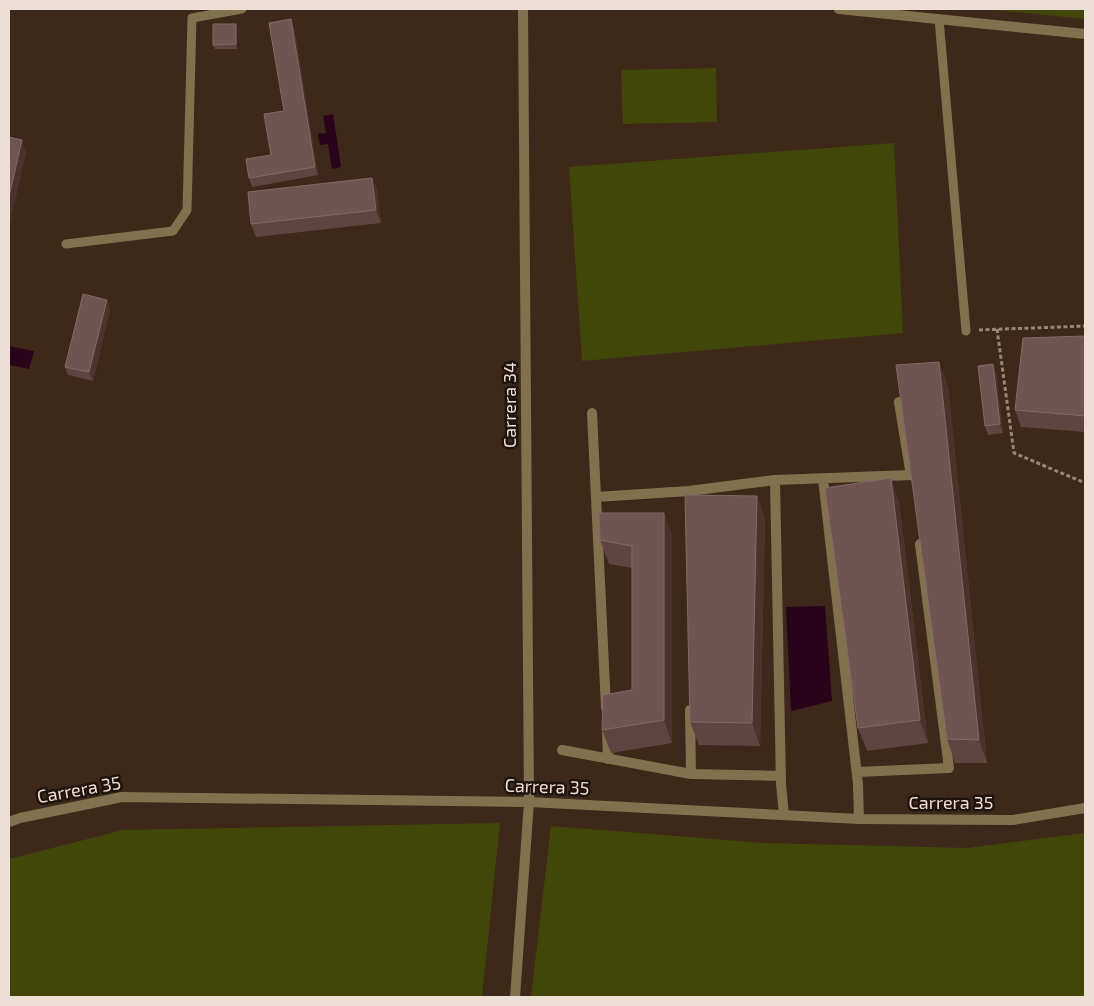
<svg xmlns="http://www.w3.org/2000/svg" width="1094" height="1006" font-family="'Exo 2',sans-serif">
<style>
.green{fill:#414709}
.water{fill:#290319}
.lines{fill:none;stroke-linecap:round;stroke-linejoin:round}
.path{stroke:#98857a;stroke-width:3;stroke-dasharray:4 2.5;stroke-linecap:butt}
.service{stroke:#82714f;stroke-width:9}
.minor{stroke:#82714f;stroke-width:10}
.wall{fill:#604442}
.shaded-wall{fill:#4c322b}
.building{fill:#6f5452;stroke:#836a67}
.labels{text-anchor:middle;stroke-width:5;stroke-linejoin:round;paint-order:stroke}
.street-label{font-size:18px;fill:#eedfd6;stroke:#1e140d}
</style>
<rect width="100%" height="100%" fill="#3e281a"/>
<path class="green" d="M 985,9 L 1085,9 L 1085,19 Z
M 716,68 L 717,122 L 623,124 L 621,70 Z
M 894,143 L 903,333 L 582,361 L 569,167 Z
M 500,823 L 482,997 L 9,997 L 9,859 L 123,830 Z
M 551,826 L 764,843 L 968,848 L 1085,833 L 1085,997 L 531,997 Z"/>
<path class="water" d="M 333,114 L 341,167 L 332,169 L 328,144 L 320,145 L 318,134 L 326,133 L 323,116 Z
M 9,346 L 34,351 L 29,369 L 9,365 Z
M 825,606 L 832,701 L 791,711 L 786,607 Z"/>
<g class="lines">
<path class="path" d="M 997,329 L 1014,453 L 1085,483
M 979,330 L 1085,326"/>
<path class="service" d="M 939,19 L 966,331
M 66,244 L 173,231 L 187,210 L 192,18 L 242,9"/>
<path class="minor" d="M 839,9 L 1085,34
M 899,402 L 910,470
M 592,413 L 606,708
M 823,479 L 858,784 L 859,819
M 775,480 L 781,784 L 784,815
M 596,497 L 689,491 L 775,480 L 911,475
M 690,710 L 691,774
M 607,732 L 608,759
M 562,750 L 691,774 L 781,776
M 857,772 L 949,768 L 920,544
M 9,822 L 20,818 L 122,797 L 529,802 L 859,819 L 1013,820 L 1085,808
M 515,997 L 529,802 L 523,9"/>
</g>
<path class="wall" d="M 291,19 L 294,28 L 318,175 L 252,187 L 249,178 L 271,155 L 284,111 Z
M 236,24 L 237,28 L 237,49 L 215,49 L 213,45 Z
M 372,178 L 377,190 L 381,223 L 256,237 L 251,224 Z
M 110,309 L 93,381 L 68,375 L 65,367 Z
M 1085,336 L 1085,432 L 1021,427 L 1015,410 Z
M 993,364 L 996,373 L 1003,433 L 988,435 L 985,426 Z
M 948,386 L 987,763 L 955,763 L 947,739 Z
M 757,496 L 765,519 L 760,746 L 699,745 L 690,722 Z
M 899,501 L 928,743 L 867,751 L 858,728 Z
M 664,513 L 672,536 L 672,743 L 611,753 L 602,730 L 632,690 L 632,568 L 609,564 L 600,540 Z"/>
<path class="shaded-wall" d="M 291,19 L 294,28 L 318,175 L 315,167 Z
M 236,24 L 237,28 L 237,49 L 236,44 Z
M 22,140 L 26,153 L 9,229 L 9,197 Z
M 372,178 L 377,190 L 381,223 L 376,210 Z
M 107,300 L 110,309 L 93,381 L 89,372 Z
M 939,362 L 948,386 L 987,763 L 979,740 Z
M 993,364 L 996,373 L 1003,433 L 1000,424 Z
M 891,478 L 899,501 L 928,743 L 920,720 Z
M 757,496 L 765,519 L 760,746 L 752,723 Z
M 664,513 L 672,536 L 672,743 L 664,720 Z"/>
<path class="building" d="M 291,19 L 315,167 L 249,178 L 246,159 L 271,155 L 264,114 L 284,111 L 269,23 Z
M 213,24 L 236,24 L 236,44 L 213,45 Z
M 9,137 L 22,140 L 9,197 Z
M 372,178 L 376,210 L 251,224 L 248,192 Z
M 83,294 L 107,300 L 89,372 L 65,367 Z
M 1085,336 L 1085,416 L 1015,410 L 1023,338 Z
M 939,362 L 979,740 L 947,739 L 896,365 Z
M 993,364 L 1000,424 L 985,426 L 978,366 Z
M 891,478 L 920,720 L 858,728 L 825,488 Z
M 685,495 L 757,496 L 752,723 L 690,722 Z
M 599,513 L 664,513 L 664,720 L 602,730 L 603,695 L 632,690 L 632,546 L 600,540 Z"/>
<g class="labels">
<g class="street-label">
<text transform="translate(510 405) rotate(-90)" y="6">Carrera 34</text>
<text transform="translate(547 787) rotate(2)" y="6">Carrera 35</text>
<text transform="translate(79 790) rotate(-10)" y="6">Carrera 35</text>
<text x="951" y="809">Carrera 35</text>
</g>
</g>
<rect width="1094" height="1006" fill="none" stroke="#eedfd6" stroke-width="20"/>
</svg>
